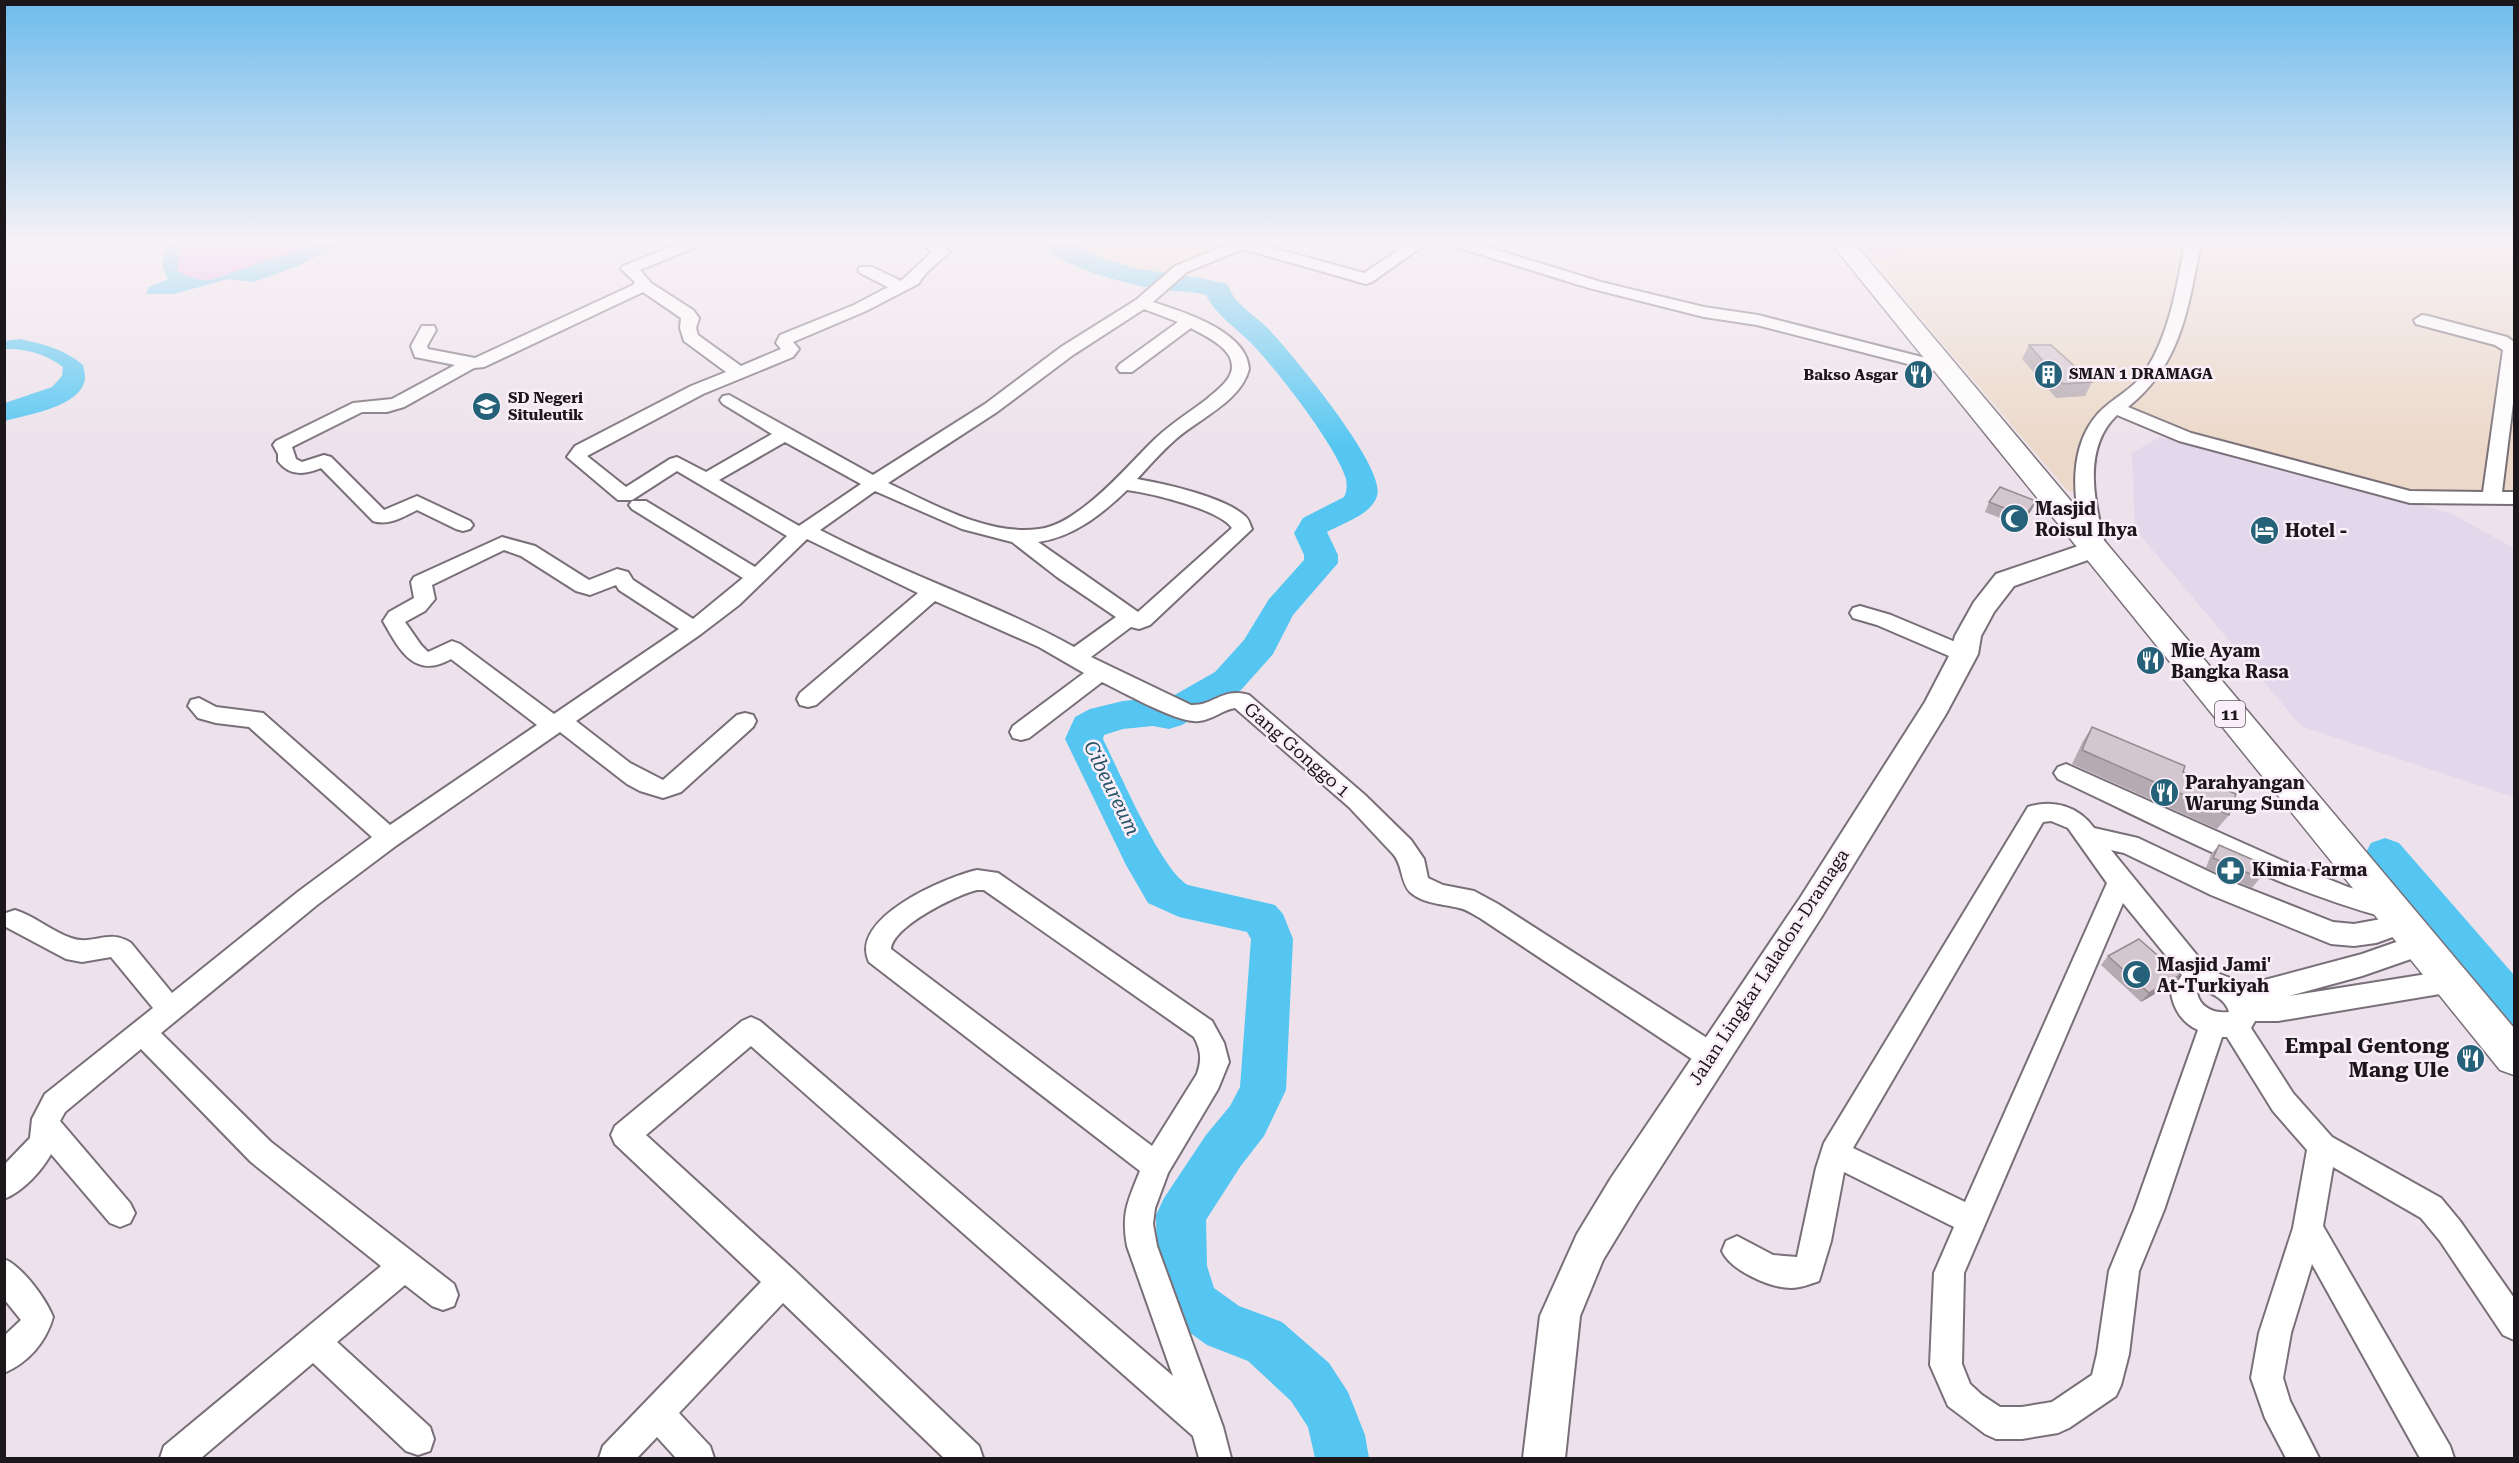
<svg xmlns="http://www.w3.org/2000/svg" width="2519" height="1463" font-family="'Roboto Serif',serif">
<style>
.commercial{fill:#e2d7eb}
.education{fill:#ebd8c8}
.green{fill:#eda6e7}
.water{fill:#55c6f1}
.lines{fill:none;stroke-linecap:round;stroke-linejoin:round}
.river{fill:#55c6f1;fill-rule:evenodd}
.minor-casing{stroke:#796f78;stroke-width:4}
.major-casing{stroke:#796f78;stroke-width:4}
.highway-casing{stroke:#796f78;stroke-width:3}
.minor{fill:#fff;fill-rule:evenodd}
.major{fill:#fff;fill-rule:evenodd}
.highway{fill:#fff;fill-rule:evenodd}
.wall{fill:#b5aab1}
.shaded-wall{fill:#948b90}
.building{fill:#d3c6ce;stroke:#948b90;stroke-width:1.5}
.labels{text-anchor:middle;stroke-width:5;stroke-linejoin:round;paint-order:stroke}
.far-poi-label{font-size:15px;font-weight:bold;fill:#1b171b;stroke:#faeff9;text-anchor:start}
.shield{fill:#faeff9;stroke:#5e585e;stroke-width:1.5}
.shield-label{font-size:16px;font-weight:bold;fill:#1b171b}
.poi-label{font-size:18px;font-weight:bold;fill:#1b171b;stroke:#faeff9;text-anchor:start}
.street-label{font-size:18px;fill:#1b171b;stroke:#faeff9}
.water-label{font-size:20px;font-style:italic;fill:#265567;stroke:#faeff9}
.near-poi-label{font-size:21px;font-weight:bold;fill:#1b171b;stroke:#faeff9;text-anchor:end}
</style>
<rect width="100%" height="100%" fill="#ede2eb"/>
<path class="commercial" d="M 2160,437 L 2450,513 L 2514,548 L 2514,797 L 2301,726 L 2135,529 L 2132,453 Z"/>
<path class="education" d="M 1062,243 L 1232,243 L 1158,277 L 1112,266 Z
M 1862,243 L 2501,243 L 2514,246 L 2514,500 L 2488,496 L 2437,497 L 2403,490 L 2226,446 L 2141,411 L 2110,405 L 2100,411 L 2077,468 L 2076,492 L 2071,492 L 2067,490 L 1912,308 Z"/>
<path class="green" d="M 183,243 L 319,243 L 211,280 C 197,280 188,278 177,270 L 179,250 Z
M 1860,243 L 1902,243 L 1902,248 L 1892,259 L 1884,259 Z"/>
<path class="water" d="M 167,243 L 183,243 L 179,250 L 177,270 C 188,278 198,280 211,280 L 319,243 L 343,243 L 298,266 L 253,282 L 228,279 L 174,294 L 146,294 L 149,287 L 168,279 L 162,266 Z
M 20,339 C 44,344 64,349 83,365 C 84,369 85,375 85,379 C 81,407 26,415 5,421 L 5,403 L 52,387 L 62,376 L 63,367 C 46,354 25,348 5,349 L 5,341 Z"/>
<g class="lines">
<path class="river" d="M 1041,243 L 1072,243 L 1105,259 L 1133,268 L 1201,278 L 1227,284 C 1230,289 1232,295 1236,300 C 1247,312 1262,321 1273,334 C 1294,357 1387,468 1377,496 C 1371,515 1343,523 1327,532 L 1338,555 L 1338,563 L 1293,615 L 1273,654 L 1241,690 L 1182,725 L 1169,729 L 1153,726 L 1123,729 L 1104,735 L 1103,739 C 1119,771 1161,870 1188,885 L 1275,905 L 1283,914 L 1293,939 L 1286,1090 L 1264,1136 L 1240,1167 L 1206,1220 L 1207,1266 L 1214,1288 L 1239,1306 L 1282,1322 L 1329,1363 L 1348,1392 L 1365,1435 L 1369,1458 L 1315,1458 L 1308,1427 L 1291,1401 L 1248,1361 L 1207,1345 L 1175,1322 L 1157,1266 L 1156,1215 L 1164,1198 L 1206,1135 L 1230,1106 L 1240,1087 L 1251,939 L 1247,932 L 1179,917 L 1148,903 L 1126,865 L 1065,739 L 1075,717 L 1090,709 L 1123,701 L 1153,698 L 1164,701 L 1215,672 L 1244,640 L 1269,599 L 1304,560 L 1304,555 L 1294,533 L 1303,518 L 1344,497 C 1347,492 1347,485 1346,479 C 1337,447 1275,367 1250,342 C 1235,327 1216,315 1206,295 C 1190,290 1172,292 1156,289 C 1127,284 1058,267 1041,243 Z
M 2385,838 L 2399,843 L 2514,975 L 2514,1025 L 2498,1020 L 2371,865 L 2365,854 L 2371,843 Z"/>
<defs>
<path id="minor" d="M 681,243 L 702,243 L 699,246 L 640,270 L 651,283 L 693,310 L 699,318 L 696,328 L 698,335 L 741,366 L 781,349 L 776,343 L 780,335 L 854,305 L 888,287 L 860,273 L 858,270 L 860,267 L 872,267 L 901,281 L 932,252 L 920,243 L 938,243 L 950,252 L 927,272 L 918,284 L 866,311 L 793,342 L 799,349 L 793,357 L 703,394 L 587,456 L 626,487 L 670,459 L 677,457 L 706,472 L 772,434 L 723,404 L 720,400 L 723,396 L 729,395 L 873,475 L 985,404 L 1061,347 L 1136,300 L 1175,266 L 1231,243 L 1255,243 L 1364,273 L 1409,243 L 1427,243 L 1372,282 L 1366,284 L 1243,249 L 1187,272 L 1153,302 C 1183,312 1247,331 1249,369 C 1241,401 1200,418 1176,439 C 1162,451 1150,465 1137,479 C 1166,484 1224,497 1245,516 C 1249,519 1250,525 1252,529 L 1150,625 L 1139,629 L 1131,627 L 1091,657 L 1191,705 C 1214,706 1222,687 1249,695 L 1365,795 L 1411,840 L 1424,859 L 1428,878 L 1443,885 L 1474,891 L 1498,904 L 1721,1047 L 1725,1056 L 1721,1065 L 1711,1068 L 1701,1065 L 1480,918 C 1474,915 1466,909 1459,908 C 1444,904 1423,904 1410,892 C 1400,881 1403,865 1393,854 L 1349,807 L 1235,708 C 1222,710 1212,720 1199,721 C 1179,724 1123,692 1102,682 L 1029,738 L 1021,740 L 1013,738 L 1010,732 L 1013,726 L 1084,673 L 1039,647 L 935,601 L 816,705 L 808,707 L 800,705 L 797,699 L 800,693 L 918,593 L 807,539 L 739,605 L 701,634 L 576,721 L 630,763 L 663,780 L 737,715 L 745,713 L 753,715 L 756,721 L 753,727 L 681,792 L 663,798 L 640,791 L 627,784 L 560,732 L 397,845 L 317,905 L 161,1033 L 271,1142 L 454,1284 L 458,1295 L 454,1306 L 443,1310 L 432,1306 L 405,1285 L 337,1342 L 430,1427 L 434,1439 L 430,1451 L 418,1455 L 406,1451 L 313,1363 L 201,1458 L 160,1458 L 164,1446 L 381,1266 L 251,1162 L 141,1049 L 65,1112 L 60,1121 L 130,1203 L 135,1213 L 130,1223 L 120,1227 L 110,1223 L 51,1154 C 41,1172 23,1191 4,1199 L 4,1165 L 30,1138 L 32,1119 L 45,1094 L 153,1008 L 111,957 L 82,962 L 66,959 L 6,927 L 6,913 L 15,910 C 35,916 51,931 71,938 C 93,946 109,928 131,943 L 172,993 L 299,891 L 372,837 L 249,727 L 216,723 L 198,718 L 188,706 L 191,700 L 199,698 L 216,707 L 263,713 L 390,825 L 537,725 L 451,659 C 414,680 399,649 383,621 L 389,612 L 414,598 L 411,582 L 414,577 L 502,537 L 535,546 L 589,580 L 617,569 L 628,572 L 633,580 L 693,619 L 743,578 L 632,509 L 629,505 L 632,501 L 646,501 L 755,567 L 787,536 L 677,471 L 632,500 L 618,500 L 567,457 L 575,446 L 691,386 L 726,372 L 684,341 L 680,328 L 681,318 L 643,292 L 484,367 L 474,368 L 404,407 L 387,412 L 362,412 L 292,447 L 296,459 L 302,462 L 324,455 L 331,457 L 384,510 L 417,496 L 470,521 L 473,525 L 470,529 L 463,531 L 456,529 L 417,510 C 403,517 389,526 373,521 L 321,468 C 305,475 289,476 278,461 L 278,454 L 273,445 L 276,441 L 353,403 L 392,399 L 455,365 L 415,357 L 411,346 L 422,326 L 434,326 L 436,330 L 427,346 L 428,349 L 475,358 L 633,285 L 635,282 L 621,269 L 623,266 ZM 1144,309 L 1178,322 L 1120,364 L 1117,368 L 1120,372 L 1132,372 L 1191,328 C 1205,336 1233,348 1232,367 C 1232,380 1216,391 1207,399 C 1190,412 1172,423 1156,438 C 1132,461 1111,487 1084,507 C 1071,517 1056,527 1039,529 C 988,536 933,504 888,483 L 997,412 L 1073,355 ZM 785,442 L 861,484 L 799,526 L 719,480 ZM 1127,490 C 1150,493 1219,509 1232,528 L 1138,612 L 1038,542 C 1074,537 1102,514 1127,490 ZM 875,491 L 962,529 L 1012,542 L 1057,577 L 1116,617 L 1074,647 C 993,602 903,574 820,530 ZM 504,550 L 521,556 L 576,591 L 590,595 L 616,585 L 619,590 L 679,629 L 554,714 L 460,644 L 452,641 L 428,652 L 421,645 L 405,622 L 425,611 L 435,599 L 432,585 Z
M 1450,243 L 1474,243 L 1601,282 L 1704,307 L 1758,315 L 1953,365 L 1956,369 L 1953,373 L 1947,374 L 1757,325 L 1704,317 L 1589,288 L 1453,246 Z
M 2185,243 L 2201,243 C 2188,307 2182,364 2128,407 L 2191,433 L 2410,491 L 2483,492 L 2503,350 L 2495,345 L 2416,324 L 2414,320 L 2422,315 L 2428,316 L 2507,337 L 2514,342 L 2514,395 L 2502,492 L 2514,492 L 2514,504 L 2410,503 L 2179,441 L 2117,415 C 2081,449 2095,506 2106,548 L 2103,553 L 2096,555 L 2089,553 C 2084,545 2083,535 2081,526 C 2072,491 2071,446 2096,416 C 2110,399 2134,390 2146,370 C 2170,333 2177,285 2185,243 Z
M 1860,606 L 1891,615 L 1972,649 L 1975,654 L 1972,659 L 1964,662 L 1956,659 L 1877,625 L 1853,618 L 1850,613 L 1853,608 Z
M 2066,764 L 2283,861 L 2348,887 L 2401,902 L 2405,909 L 2403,913 L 2412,916 L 2416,923 L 2412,930 L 2376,943 L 2354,946 L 2331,944 L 2211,895 L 2124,853 L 2111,850 L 2209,970 L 2233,979 L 2242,986 L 2362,954 L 2422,933 L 2431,936 L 2435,944 L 2431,952 L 2362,976 L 2289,996 L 2452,970 L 2461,973 L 2465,981 L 2461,989 L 2452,992 L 2278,1021 L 2255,1021 L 2251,1028 L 2293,1093 L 2332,1137 L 2441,1198 L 2460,1221 L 2514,1298 L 2514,1340 L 2503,1335 L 2440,1241 L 2421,1218 L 2333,1167 L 2323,1226 L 2450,1446 L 2454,1458 L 2420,1458 L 2312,1264 L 2291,1333 L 2283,1378 L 2290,1401 L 2319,1458 L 2286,1458 L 2265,1418 L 2251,1378 L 2259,1333 L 2293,1228 L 2307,1150 L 2273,1111 L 2227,1037 L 2222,1037 L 2164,1210 L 2139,1271 L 2129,1354 L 2121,1385 L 2116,1396 L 2069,1428 L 2058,1433 L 2022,1439 L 1996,1439 L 1985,1434 L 1948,1406 L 1930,1365 L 1934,1273 L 1954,1227 L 1844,1172 L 1831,1241 L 1819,1281 C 1810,1284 1801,1288 1791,1288 C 1770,1288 1730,1270 1722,1251 L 1726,1241 L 1737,1236 L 1773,1255 L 1797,1257 L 1816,1168 L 1824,1143 L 2028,807 C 2053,799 2078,806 2094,828 L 2138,838 L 2229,881 L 2333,922 L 2354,924 L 2387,918 C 2272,887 2165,829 2058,779 L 2054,773 L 2058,767 ZM 2051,821 L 2068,828 L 2107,883 L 1965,1202 L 1853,1148 L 2043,822 ZM 2123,903 L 2182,975 L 2171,992 C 2173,1008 2182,1023 2198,1030 L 2134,1210 L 2109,1271 L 2097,1354 L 2092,1375 L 2052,1402 L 2022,1407 L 2000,1407 L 1982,1395 L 1970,1384 L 1962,1364 L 1964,1273 ZM 2201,990 C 2213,993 2226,1000 2229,1012 C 2215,1014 2200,1008 2197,993 Z
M 977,870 L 998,873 L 1212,1021 L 1224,1043 L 1229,1062 L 1218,1089 L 1168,1173 L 1155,1208 L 1153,1224 L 1157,1246 L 1223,1427 L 1231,1458 L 1199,1458 L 1193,1436 L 751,1046 L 646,1135 L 794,1270 L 979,1446 L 983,1458 L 944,1458 L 783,1303 L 679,1413 L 710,1446 L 714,1458 L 676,1458 L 657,1437 L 637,1458 L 599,1458 L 603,1446 L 761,1282 L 615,1144 L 611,1135 L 615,1126 L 742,1021 L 751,1017 L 760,1021 L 1173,1376 L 1127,1246 C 1121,1213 1128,1201 1140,1171 L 869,962 C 848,918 946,877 977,870 ZM 977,890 L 984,890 L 1194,1037 C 1201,1050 1202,1060 1197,1074 L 1152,1146 L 891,949 C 893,926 956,895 977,890 Z
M 4,1259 C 22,1266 46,1299 53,1317 C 46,1342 29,1362 4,1373 L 4,1336 L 21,1320 L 4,1299 Z"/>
<path id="major" d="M 2096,540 L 2105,542 L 2109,548 L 2105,554 L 2014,586 L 1994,612 L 1981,636 L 1978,654 L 1946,714 L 1822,916 L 1637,1204 L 1603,1260 L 1580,1316 L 1565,1458 L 1523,1458 L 1540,1316 L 1577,1234 L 1611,1178 L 1800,898 L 1925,702 L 1950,654 L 1955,636 L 1974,602 L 1996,574 Z"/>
<path id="highway" d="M 1831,243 L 1854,243 L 2514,1028 L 2514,1075 L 2500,1070 Z"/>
</defs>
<use href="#minor" class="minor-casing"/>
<use href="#major" class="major-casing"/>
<use href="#highway" class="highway-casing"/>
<use href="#minor" class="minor"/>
<use href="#major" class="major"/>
<use href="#highway" class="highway"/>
</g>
<path class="wall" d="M 2029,345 L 2092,382 L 2085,396 L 2056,398 L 2022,359 Z
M 2036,501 L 2031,511 L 2020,526 L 1985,512 L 1989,502 Z
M 2092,727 L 2183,772 L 2229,815 L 2217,829 L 2072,764 L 2083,741 Z
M 2219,845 L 2260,878 L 2252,888 L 2206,868 L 2211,854 Z
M 2108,956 L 2172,984 L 2141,1002 L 2101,965 Z"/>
<path class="shaded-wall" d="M 2036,501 L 2031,511 L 2020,526 L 2025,516 Z
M 2180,975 L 2172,984 L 2141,1002 L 2149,993 Z"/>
<path class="building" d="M 2029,345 L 2051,345 L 2092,382 L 2063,384 Z
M 2000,487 L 2036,501 L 2025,516 L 1989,502 Z
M 2092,727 L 2185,766 L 2183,772 L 2236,794 L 2229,815 L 2082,750 Z
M 2219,845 L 2265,865 L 2260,878 L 2213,858 Z
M 2139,939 L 2180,975 L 2149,993 L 2108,956 Z"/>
<linearGradient id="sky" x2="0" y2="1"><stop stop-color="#6dbbec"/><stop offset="0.54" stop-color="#f7f2f6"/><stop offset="1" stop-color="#f7f2f6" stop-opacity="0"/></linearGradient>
<rect width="2519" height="448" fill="url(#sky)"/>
<defs>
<symbol id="building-disc" viewBox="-11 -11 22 22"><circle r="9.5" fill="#256179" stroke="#faeff9"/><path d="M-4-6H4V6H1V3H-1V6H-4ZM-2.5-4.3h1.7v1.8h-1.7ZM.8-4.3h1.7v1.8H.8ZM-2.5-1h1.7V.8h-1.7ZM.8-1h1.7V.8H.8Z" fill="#fff"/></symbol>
<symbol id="restaurant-disc" viewBox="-11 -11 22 22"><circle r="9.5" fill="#256179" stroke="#faeff9"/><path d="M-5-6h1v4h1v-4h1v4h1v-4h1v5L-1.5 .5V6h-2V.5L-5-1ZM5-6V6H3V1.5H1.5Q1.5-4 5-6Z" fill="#fff"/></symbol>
<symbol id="school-disc" viewBox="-11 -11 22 22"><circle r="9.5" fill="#256179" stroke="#faeff9"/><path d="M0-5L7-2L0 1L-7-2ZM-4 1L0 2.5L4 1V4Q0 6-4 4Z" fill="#fff"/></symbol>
<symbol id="mosque-disc" viewBox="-11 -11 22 22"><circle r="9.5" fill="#256179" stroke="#faeff9"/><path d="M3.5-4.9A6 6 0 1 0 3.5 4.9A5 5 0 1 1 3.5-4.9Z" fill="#fff"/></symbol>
<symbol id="hotel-disc" viewBox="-11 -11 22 22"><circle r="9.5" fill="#256179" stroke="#faeff9"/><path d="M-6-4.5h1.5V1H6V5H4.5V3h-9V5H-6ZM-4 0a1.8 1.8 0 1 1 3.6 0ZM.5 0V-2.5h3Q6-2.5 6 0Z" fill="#fff"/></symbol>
<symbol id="pharmacy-disc" viewBox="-11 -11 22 22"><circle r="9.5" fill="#256179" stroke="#faeff9"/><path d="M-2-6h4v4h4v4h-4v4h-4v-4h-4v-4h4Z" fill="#fff"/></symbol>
</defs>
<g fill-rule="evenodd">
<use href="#building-disc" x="2032" y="358" width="33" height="33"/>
<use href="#restaurant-disc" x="1902" y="358" width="33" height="33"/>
<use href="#school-disc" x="470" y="390" width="33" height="33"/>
<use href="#mosque-disc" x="1998" y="502" width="33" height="33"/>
<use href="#hotel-disc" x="2248" y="514" width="33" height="33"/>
<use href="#restaurant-disc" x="2134" y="644" width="33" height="33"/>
<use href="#restaurant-disc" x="2148" y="776" width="33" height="33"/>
<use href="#pharmacy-disc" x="2214" y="854" width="33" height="33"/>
<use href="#mosque-disc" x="2120" y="958" width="33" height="33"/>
<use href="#restaurant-disc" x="2454" y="1042" width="33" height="33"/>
</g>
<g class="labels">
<g class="far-poi-label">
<text x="2069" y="379">SMAN 1 DRAMAGA</text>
<text x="1898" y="380" text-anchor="end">Bakso Asgar</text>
<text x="508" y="403">SD Negeri<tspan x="508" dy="17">Situleutik</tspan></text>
</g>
<rect class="shield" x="2215" y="701" width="30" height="26" rx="4.5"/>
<g class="shield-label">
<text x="2230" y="720">11</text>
</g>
<g class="poi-label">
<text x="2035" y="515">Masjid<tspan x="2035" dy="21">Roisul Ihya</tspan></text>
<text x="2285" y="537">Hotel -</text>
<text x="2171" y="657">Mie Ayam<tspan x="2171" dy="21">Bangka Rasa</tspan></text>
<text x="2185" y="789">Parahyangan<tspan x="2185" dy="21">Warung Sunda</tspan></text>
<text x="2252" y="876">Kimia Farma</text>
<text x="2157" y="971">Masjid Jami'<tspan x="2157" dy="21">At-Turkiyah</tspan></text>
</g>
<g class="street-label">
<text transform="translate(1297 750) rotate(41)" y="6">Gang Gonggo 1</text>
<text transform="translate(1769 967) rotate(-57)" y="6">Jalan Lingkar Laladon-Dramaga</text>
</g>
<g class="water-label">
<text transform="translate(1112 788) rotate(64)" y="7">Cibeureum</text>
</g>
<g class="near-poi-label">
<text x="2449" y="1053">Empal Gentong<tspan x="2449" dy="24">Mang Ule</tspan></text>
</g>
</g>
<rect width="2519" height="1463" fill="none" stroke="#1b171b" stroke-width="12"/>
</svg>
